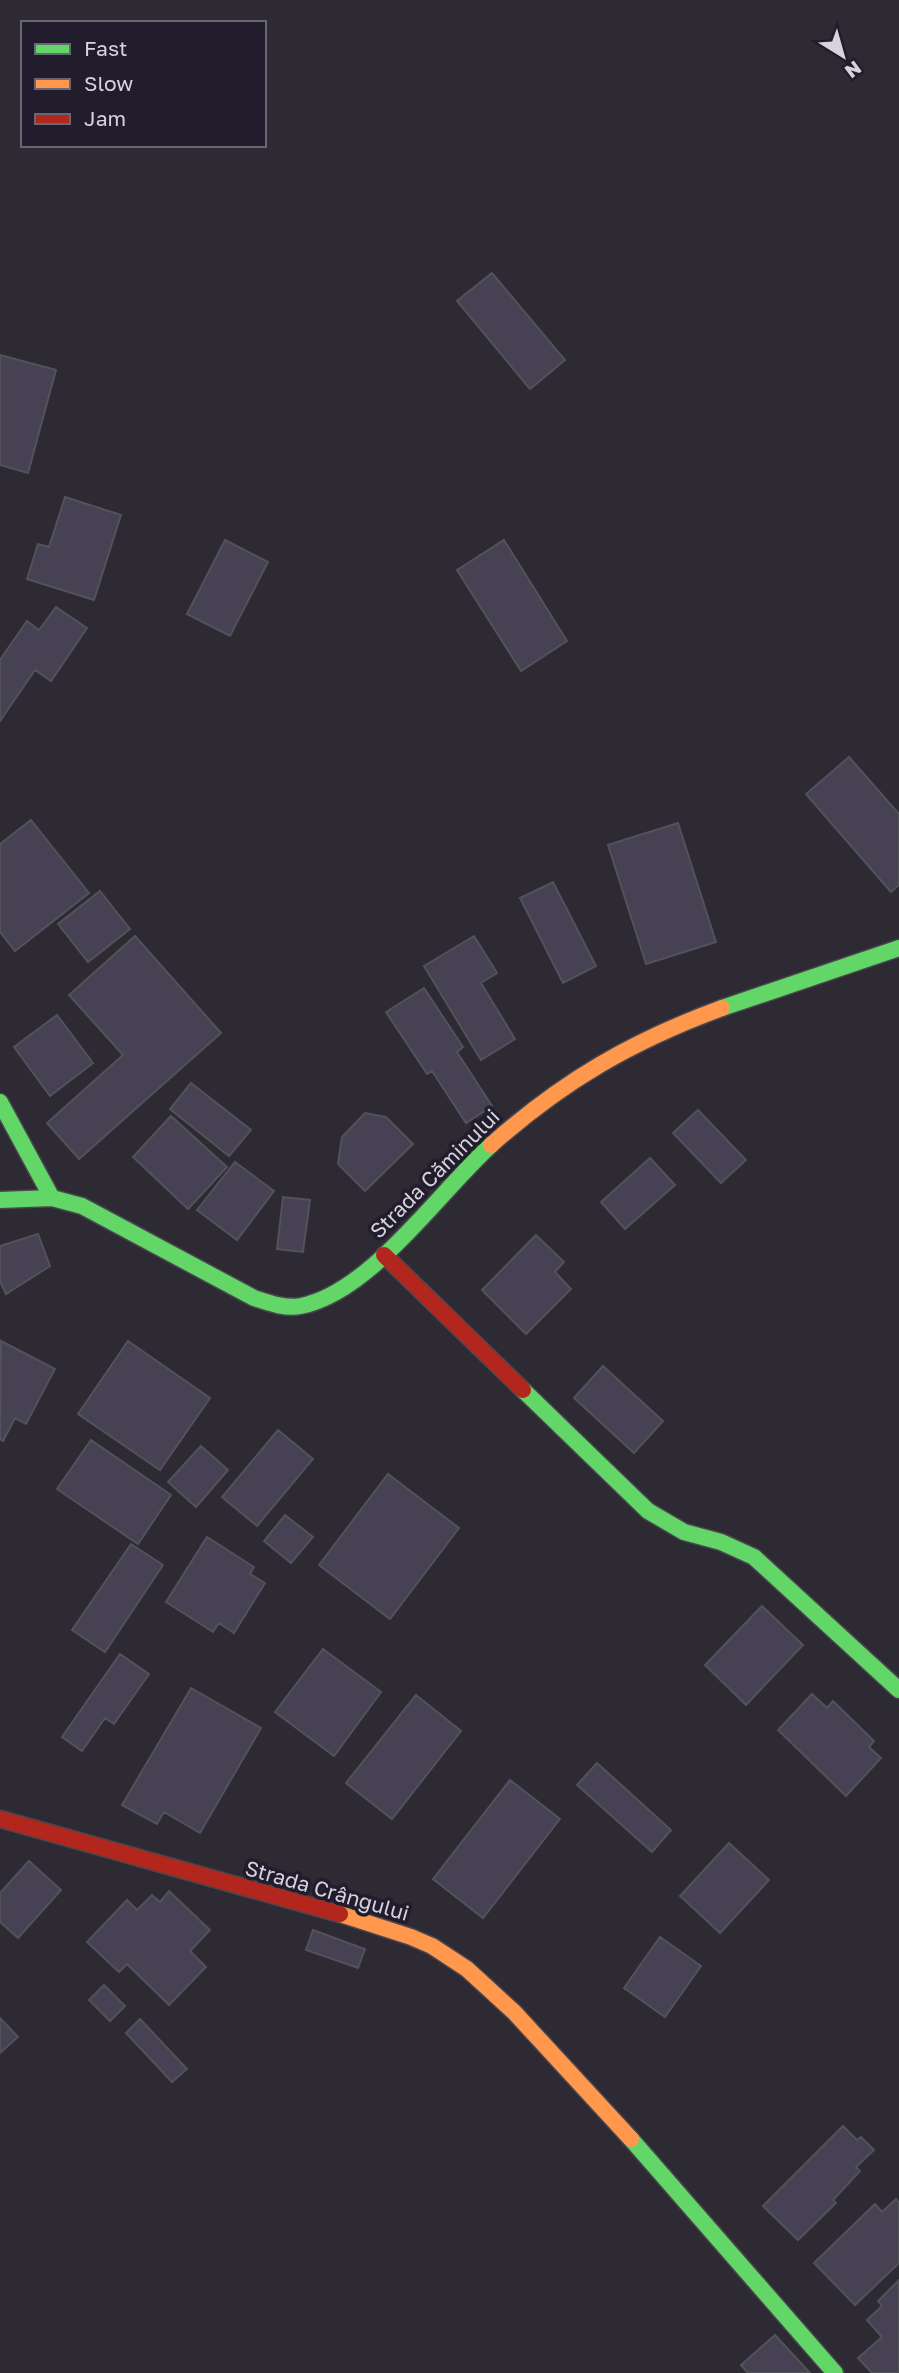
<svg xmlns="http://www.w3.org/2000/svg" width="899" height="2373" font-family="'Golos Text',sans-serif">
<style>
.building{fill:#464253;stroke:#535159;stroke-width:2}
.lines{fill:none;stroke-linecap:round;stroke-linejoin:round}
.fast-casing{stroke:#48464e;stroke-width:19}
.slow-casing{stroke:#48464e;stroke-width:19}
.jam-casing{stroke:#48464e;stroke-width:19}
.fast{stroke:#63d668;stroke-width:16}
.slow{stroke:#ff974d;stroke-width:16}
.jam{stroke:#b3261e;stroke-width:16}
.labels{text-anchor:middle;stroke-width:7;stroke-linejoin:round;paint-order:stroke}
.street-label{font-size:21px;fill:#d6d3de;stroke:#211d2d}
</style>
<rect width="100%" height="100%" fill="#2d2a34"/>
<path class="building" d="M 492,273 L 565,360 L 530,389 L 457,301 Z
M 0,355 L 56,370 L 28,473 L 0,465 Z
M 65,497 L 121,515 L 94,600 L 27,579 L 38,544 L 49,547 Z
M 225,540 L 268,562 L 230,636 L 187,614 Z
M 504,540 L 567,641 L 521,671 L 457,570 Z
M 56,607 L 87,628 L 51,681 L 35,670 L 0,721 L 0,660 L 27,621 L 39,630 Z
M 849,757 L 899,814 L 899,885 L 891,892 L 806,794 Z
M 31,820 L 89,893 L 15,951 L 0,932 L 0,844 Z
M 678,823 L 716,942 L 646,964 L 608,845 Z
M 553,882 L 596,966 L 563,983 L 520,898 Z
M 100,891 L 130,929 L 88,962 L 58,924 Z
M 135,936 L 221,1033 L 79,1159 L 47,1123 L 123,1055 L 69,995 Z
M 474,936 L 497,973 L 481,983 L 515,1039 L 481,1060 L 424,966 Z
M 424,988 L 463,1047 L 457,1052 L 492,1106 L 466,1123 L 432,1071 L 427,1074 L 386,1012 Z
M 57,1015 L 93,1063 L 50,1096 L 14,1047 Z
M 191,1083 L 251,1130 L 229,1156 L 170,1109 Z
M 698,1110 L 746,1160 L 721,1183 L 673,1133 Z
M 365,1113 L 386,1117 L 413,1144 L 365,1191 L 338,1164 L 342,1137 Z
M 171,1116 L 227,1167 L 188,1209 L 133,1157 Z
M 650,1158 L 675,1185 L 625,1229 L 601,1202 Z
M 235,1162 L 274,1191 L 237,1240 L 197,1210 Z
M 283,1197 L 310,1200 L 303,1252 L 277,1249 Z
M 38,1234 L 50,1266 L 6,1294 L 0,1281 L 0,1246 Z
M 536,1235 L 564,1262 L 555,1272 L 571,1289 L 526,1334 L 482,1290 Z
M 1,1341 L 55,1369 L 26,1424 L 15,1418 L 3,1441 L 0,1439 Z
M 128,1341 L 210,1398 L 160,1470 L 78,1414 Z
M 603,1366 L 663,1421 L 634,1453 L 574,1398 Z
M 278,1430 L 313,1459 L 257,1526 L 222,1497 Z
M 91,1440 L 171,1495 L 138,1544 L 57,1489 Z
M 201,1446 L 228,1470 L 196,1507 L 168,1482 Z
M 388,1474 L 459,1528 L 390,1619 L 319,1565 Z
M 285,1515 L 313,1537 L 291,1563 L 264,1541 Z
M 207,1537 L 254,1567 L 250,1574 L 265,1583 L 234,1633 L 219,1623 L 213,1632 L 166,1602 Z
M 131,1544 L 163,1565 L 105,1652 L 72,1630 Z
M 762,1606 L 803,1645 L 746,1705 L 705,1665 Z
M 323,1649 L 381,1692 L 334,1756 L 275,1712 Z
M 120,1654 L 149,1674 L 114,1724 L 105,1718 L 82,1751 L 62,1737 Z
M 191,1688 L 261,1728 L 200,1833 L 164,1812 L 157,1824 L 122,1805 Z
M 812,1694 L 827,1708 L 833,1701 L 874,1741 L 869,1747 L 881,1758 L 846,1796 L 778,1730 Z
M 416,1695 L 461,1731 L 392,1819 L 346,1783 Z
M 597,1763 L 671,1830 L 652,1852 L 577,1785 Z
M 510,1780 L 560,1819 L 483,1918 L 433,1879 Z
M 729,1843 L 769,1880 L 720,1933 L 680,1896 Z
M 29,1861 L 61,1890 L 18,1938 L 0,1922 L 0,1893 Z
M 169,1891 L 210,1930 L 190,1951 L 206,1967 L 169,2005 L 127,1964 L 119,1972 L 87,1942 L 127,1900 L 137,1910 L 152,1895 L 160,1902 Z
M 313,1930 L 365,1949 L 358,1968 L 306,1950 Z
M 660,1937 L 701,1966 L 665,2017 L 624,1988 Z
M 104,1985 L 125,2006 L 110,2021 L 89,2000 Z
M 0,2018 L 18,2037 L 0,2053 Z
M 140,2019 L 187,2069 L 172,2082 L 126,2033 Z
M 843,2126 L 857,2140 L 861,2137 L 874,2150 L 856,2167 L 860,2171 L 833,2200 L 836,2203 L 798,2240 L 763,2206 Z
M 896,2199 L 899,2203 L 899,2263 L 855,2305 L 814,2263 L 875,2204 L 882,2212 Z
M 899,2280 L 899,2373 L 872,2373 L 858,2358 L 882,2337 L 867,2320 L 882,2306 L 878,2301 Z
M 775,2335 L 810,2373 L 748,2373 L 741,2365 Z"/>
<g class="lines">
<defs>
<path id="fast" d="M 722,1008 L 899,948
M 0,1102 L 52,1198
M 0,1200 L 52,1198 L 82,1206 L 254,1298 C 269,1303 285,1309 301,1306 C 371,1292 439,1192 491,1145
M 523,1390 L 648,1511 L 684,1532 L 721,1542 L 754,1557 L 899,1690
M 631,2139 L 835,2373"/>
<path id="slow" d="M 491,1145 C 563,1081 632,1041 722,1008
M 340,1914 L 411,1937 L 432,1946 L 467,1969 L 514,2012 L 631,2139"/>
<path id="jam" d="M 384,1255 L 523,1390
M 0,1819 L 340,1914"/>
</defs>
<use href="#fast" class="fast-casing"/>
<use href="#slow" class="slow-casing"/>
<use href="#jam" class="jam-casing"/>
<use href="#fast" class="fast"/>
<use href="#slow" class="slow"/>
<use href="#jam" class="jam"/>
</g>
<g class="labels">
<g class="street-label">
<text transform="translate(435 1174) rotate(-45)" y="7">Strada Căminului</text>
<text transform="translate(327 1891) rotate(16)" y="7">Strada Crângului</text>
</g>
</g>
<rect x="21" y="21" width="245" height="126" fill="#211d2d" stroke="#696674" stroke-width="2"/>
<rect x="35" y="44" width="35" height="10" fill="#63d668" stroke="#696674" stroke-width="2"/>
<text x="84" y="56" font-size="21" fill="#d6d3de">Fast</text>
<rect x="35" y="79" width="35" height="10" fill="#ff974d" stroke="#696674" stroke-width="2"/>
<text x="84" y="91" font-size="21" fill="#d6d3de">Slow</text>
<rect x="35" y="114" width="35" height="10" fill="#b3261e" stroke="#696674" stroke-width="2"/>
<text x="84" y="126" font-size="21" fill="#d6d3de">Jam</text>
<g transform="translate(843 56) rotate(143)" stroke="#211d2d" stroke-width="5" paint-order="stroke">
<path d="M0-5L12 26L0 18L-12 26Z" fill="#d6d3de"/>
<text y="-10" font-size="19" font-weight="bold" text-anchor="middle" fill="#d6d3de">N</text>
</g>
</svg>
